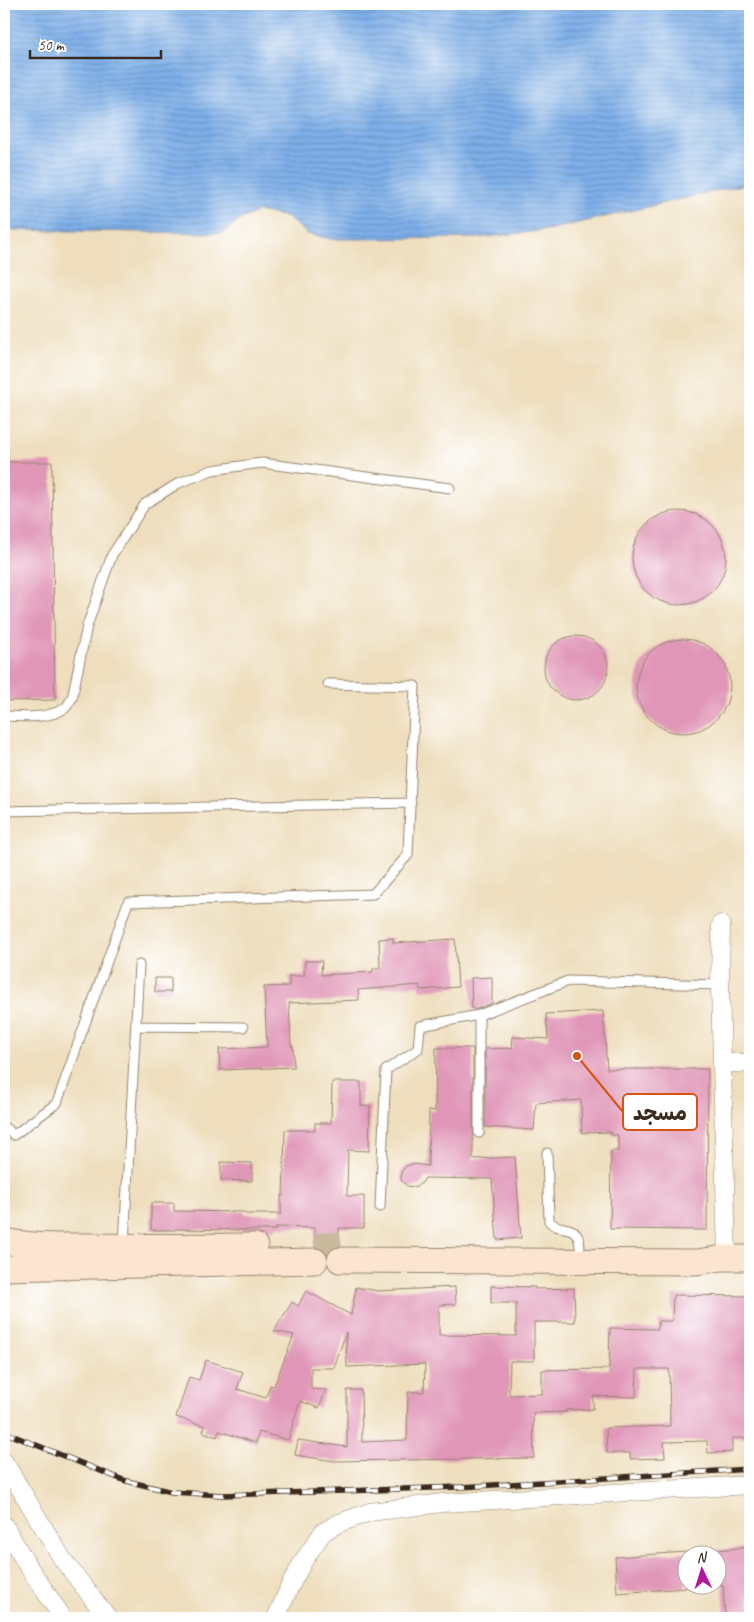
<svg xmlns="http://www.w3.org/2000/svg" width="754" height="1622" font-family="Caveat,'Playpen Sans Arabic',sans-serif">
<style>
.water{fill:url(#water-rules);stroke:#5c6c84}
.building{fill:#e096b7}
.lines{fill:none;stroke-linecap:round;stroke-linejoin:round}
.secondary-tunnel{stroke:#caba9d;stroke-width:25;stroke-dasharray:25 12;stroke-linecap:butt}
.service-casing{stroke:#94846e;stroke-width:11}
.minor-casing{stroke:#94846e;stroke-width:19}
.secondary-casing{stroke:#94846e;stroke-width:27}
.service{stroke:#fff;stroke-width:9}
.minor{stroke:#fff;stroke-width:18}
.secondary{stroke:#fce5d0;stroke-width:25}
.rail-casing{stroke:#3b2a1e;stroke-width:5.5}
.rail{stroke:#fff;stroke-width:4;stroke-dasharray:11;stroke-linecap:butt}
.leader{fill:none;stroke:#d7540e;stroke-width:2}
.callout-dot{fill:#d7540e;stroke:#fff;stroke-width:2}
.callout{fill:#fff;stroke:#d7540e;stroke-width:2}
.callout-label{font-size:21px;text-anchor:middle;font-weight:bold;fill:#3b2a1e}
</style>
<defs>
<pattern id="water-rules" width="6" height="5" patternUnits="userSpaceOnUse" patternTransform="scale(1.25)"><rect width="6" height="5" fill="#7dafe9"/><path d="M0 2.5h6" fill="none" stroke="#688fbc"/></pattern>
</defs>
<rect width="100%" height="100%" fill="#fff"/>
<filter id="ink" filterUnits="userSpaceOnUse"><feTurbulence type="fractalNoise" baseFrequency=".02" numOctaves="2"/><feDisplacementMap in="SourceGraphic" scale="10" xChannelSelector="R" yChannelSelector="G"/><feConvolveMatrix kernelMatrix="1 2 1 2 8 2 1 2 1" color-interpolation-filters="sRGB"/></filter>
<filter id="wash" filterUnits="userSpaceOnUse"><feTurbulence type="fractalNoise" baseFrequency=".0096" numOctaves="4" result="noise"/><feDisplacementMap in="SourceGraphic" scale="20" xChannelSelector="R" yChannelSelector="G"/><feGaussianBlur stdDeviation="1.12" result="paint"/><feColorMatrix in="noise" values="0 0 0 0 0 0 0 0 0 0 0 0 0 0 0 0 0 1.4 0 .05"/><feComposite in="paint" operator="in"/></filter>
<g filter="url(#wash)">
<rect width="100%" height="100%" fill="#eedebd"/>
<path class="water" d="M 4,4 L 750,4 L 750,183 L 552,229 L 529,232 L 478,238 L 332,239 L 308,234 L 287,217 L 259,211 L 241,219 L 223,233 L 4,230 Z"/>
<g id="blocks">
<path class="building" d="M 4,462 L 52,462 L 55,700 L 4,701 Z
M632 558a47 47 0 1 1 94 0a47 47 0 1 1-94 0Z
M544 668a32 32 0 1 1 64 0a32 32 0 1 1-64 0Z
M636 686a47 47 0 1 1 94 0a47 47 0 1 1-94 0Z
M 393,938 L 393,943 L 455,939 L 458,987 L 420,990 L 419,985 L 358,990 L 359,1000 L 289,1003 L 291,1046 L 293,1046 L 294,1067 L 220,1070 L 219,1049 L 267,1047 L 264,987 L 289,986 L 289,976 L 304,976 L 305,961 L 322,961 L 321,975 L 373,972 L 373,969 L 380,968 L 379,939 Z
M 492,977 L 492,1003 L 477,1009 L 472,1009 L 471,978 Z
M 155,978 L 171,978 L 171,992 L 155,992 Z
M 603,1011 L 607,1069 L 708,1069 L 707,1230 L 610,1229 L 611,1151 L 618,1151 L 618,1135 L 611,1135 L 611,1132 L 582,1133 L 581,1100 L 536,1103 L 534,1130 L 485,1127 L 485,1049 L 512,1048 L 513,1037 L 548,1039 L 546,1014 Z
M 436,1048 L 473,1048 L 473,1159 L 515,1157 L 521,1238 L 497,1240 L 492,1179 L 425,1178 L 422,1183 L 414,1187 L 407,1186 L 401,1180 L 401,1172 L 406,1166 L 413,1164 L 428,1166 L 429,1110 L 435,1111 Z
M 332,1082 L 361,1082 L 361,1106 L 370,1106 L 369,1151 L 348,1150 L 347,1196 L 364,1196 L 364,1228 L 339,1228 L 340,1246 L 332,1248 L 327,1254 L 321,1248 L 315,1247 L 315,1228 L 276,1227 L 276,1230 L 242,1230 L 175,1229 L 175,1230 L 151,1230 L 151,1203 L 174,1203 L 174,1211 L 245,1212 L 245,1214 L 281,1214 L 281,1196 L 283,1196 L 285,1130 L 315,1130 L 315,1123 L 331,1123 Z
M 221,1162 L 252,1163 L 252,1181 L 221,1180 Z
M 491,1286 L 535,1287 L 535,1289 L 574,1288 L 575,1322 L 534,1322 L 534,1361 L 510,1361 L 509,1395 L 542,1394 L 542,1370 L 609,1369 L 610,1328 L 658,1329 L 658,1321 L 672,1321 L 673,1295 L 750,1296 L 750,1438 L 732,1438 L 732,1452 L 708,1453 L 707,1441 L 664,1442 L 665,1458 L 630,1459 L 630,1453 L 607,1453 L 606,1428 L 670,1426 L 669,1369 L 637,1369 L 636,1397 L 593,1396 L 593,1409 L 566,1410 L 566,1412 L 533,1413 L 534,1458 L 334,1461 L 295,1455 L 298,1440 L 347,1447 L 347,1390 L 361,1390 L 362,1442 L 407,1440 L 408,1392 L 424,1392 L 425,1364 L 347,1367 L 346,1332 L 334,1368 L 311,1368 L 311,1389 L 326,1390 L 319,1408 L 300,1401 L 288,1440 L 259,1432 L 256,1443 L 219,1431 L 217,1437 L 203,1432 L 205,1426 L 176,1417 L 189,1377 L 199,1380 L 206,1360 L 243,1372 L 237,1389 L 266,1398 L 270,1385 L 274,1386 L 294,1335 L 274,1331 L 292,1302 L 298,1306 L 306,1291 L 351,1315 L 356,1287 L 378,1291 L 455,1287 L 456,1304 L 439,1305 L 439,1335 L 516,1336 L 516,1303 L 491,1303 Z
M 750,1547 L 750,1618 L 725,1618 L 723,1585 L 716,1585 L 716,1550 Z
M 686,1552 L 686,1588 L 617,1593 L 615,1557 Z"/>
</g>
</g>
<g filter="url(#ink)">
<use href="#blocks" fill-opacity="0" stroke="#94846e" stroke-width="1"/>
<g class="lines">
<path class="secondary-tunnel" d="M 315,1245 L 340,1245"/>
<defs>
<path id="service" d="M 4,716 C 21,717 50,719 65,708 C 68,706 70,701 72,698 L 87,626 L 112,555 L 145,504 L 179,483 L 212,470 L 262,463 L 450,488
M 4,811 L 411,803
M 136,1026 L 243,1027
M 4,1127 L 14,1135 L 57,1103 L 128,902 L 373,894 L 408,855 L 415,686 L 328,684
M 479,1133 L 479,1015
M 547,1153 L 549,1221 C 560,1234 578,1220 580,1247
M 380,1207 L 386,1070 L 418,1049 L 420,1026 L 479,1015 L 568,981 L 720,985
M 124,1244 L 139,965"/>
<path id="minor" d="M 721,924 L 720,985 L 727,1258
M 722,1063 L 750,1063
M 4,1462 L 63,1560 L 108,1618
M 4,1525 L 26,1563 L 63,1618
M 276,1618 L 290,1586 L 304,1560 L 323,1532 L 339,1523 L 370,1512 L 442,1503 L 750,1485"/>
<path id="secondary" d="M 4,1241 C 34,1247 64,1246 95,1246 C 148,1247 201,1246 255,1246
M 340,1260 L 697,1262 L 723,1258 L 750,1258
M 4,1268 L 315,1261"/>
</defs>
<use href="#service" class="service-casing"/>
<use href="#minor" class="minor-casing"/>
<use href="#secondary" class="secondary-casing"/>
<use href="#service" class="service"/>
<use href="#minor" class="minor"/>
<use href="#secondary" class="secondary"/>
<defs>
<path id="rail" d="M 4,1432 L 123,1480 L 172,1492 L 222,1495 L 461,1487 L 750,1469"/>
</defs>
<use href="#rail" class="rail-casing"/>
<use href="#rail" class="rail"/>
</g>
</g>
<path class="leader" d="M577 1056L623 1112"/>
<circle class="callout-dot" cx="577" cy="1056" r="5"/>
<rect class="callout" x="623" y="1094" width="74" height="36" rx="5"/>
<g class="callout-label">
<text x="660" y="1120">مسجد</text>
</g>
<rect width="754" height="1622" fill="none" stroke="#fff" stroke-width="20"/>
<g transform="translate(702 1570) rotate(356)"><circle r="24" fill="#ffffff" stroke="#b1aaa5"/>
<path d="M0-4L9 19L0 12L-9 19Z" fill="#b5179e"/>
<text y="-8" font-size="14" font-weight="bold" text-anchor="middle" fill="#3b2a1e">N</text>
</g>
<path d="M30 50v8h131v-8" fill="none" stroke="#3b2a1e" stroke-width="2.5"/>
<text x="38" y="50" font-size="15" fill="#3b2a1e" stroke="#ffffff" stroke-width="4" paint-order="stroke">50 m</text>
</svg>
